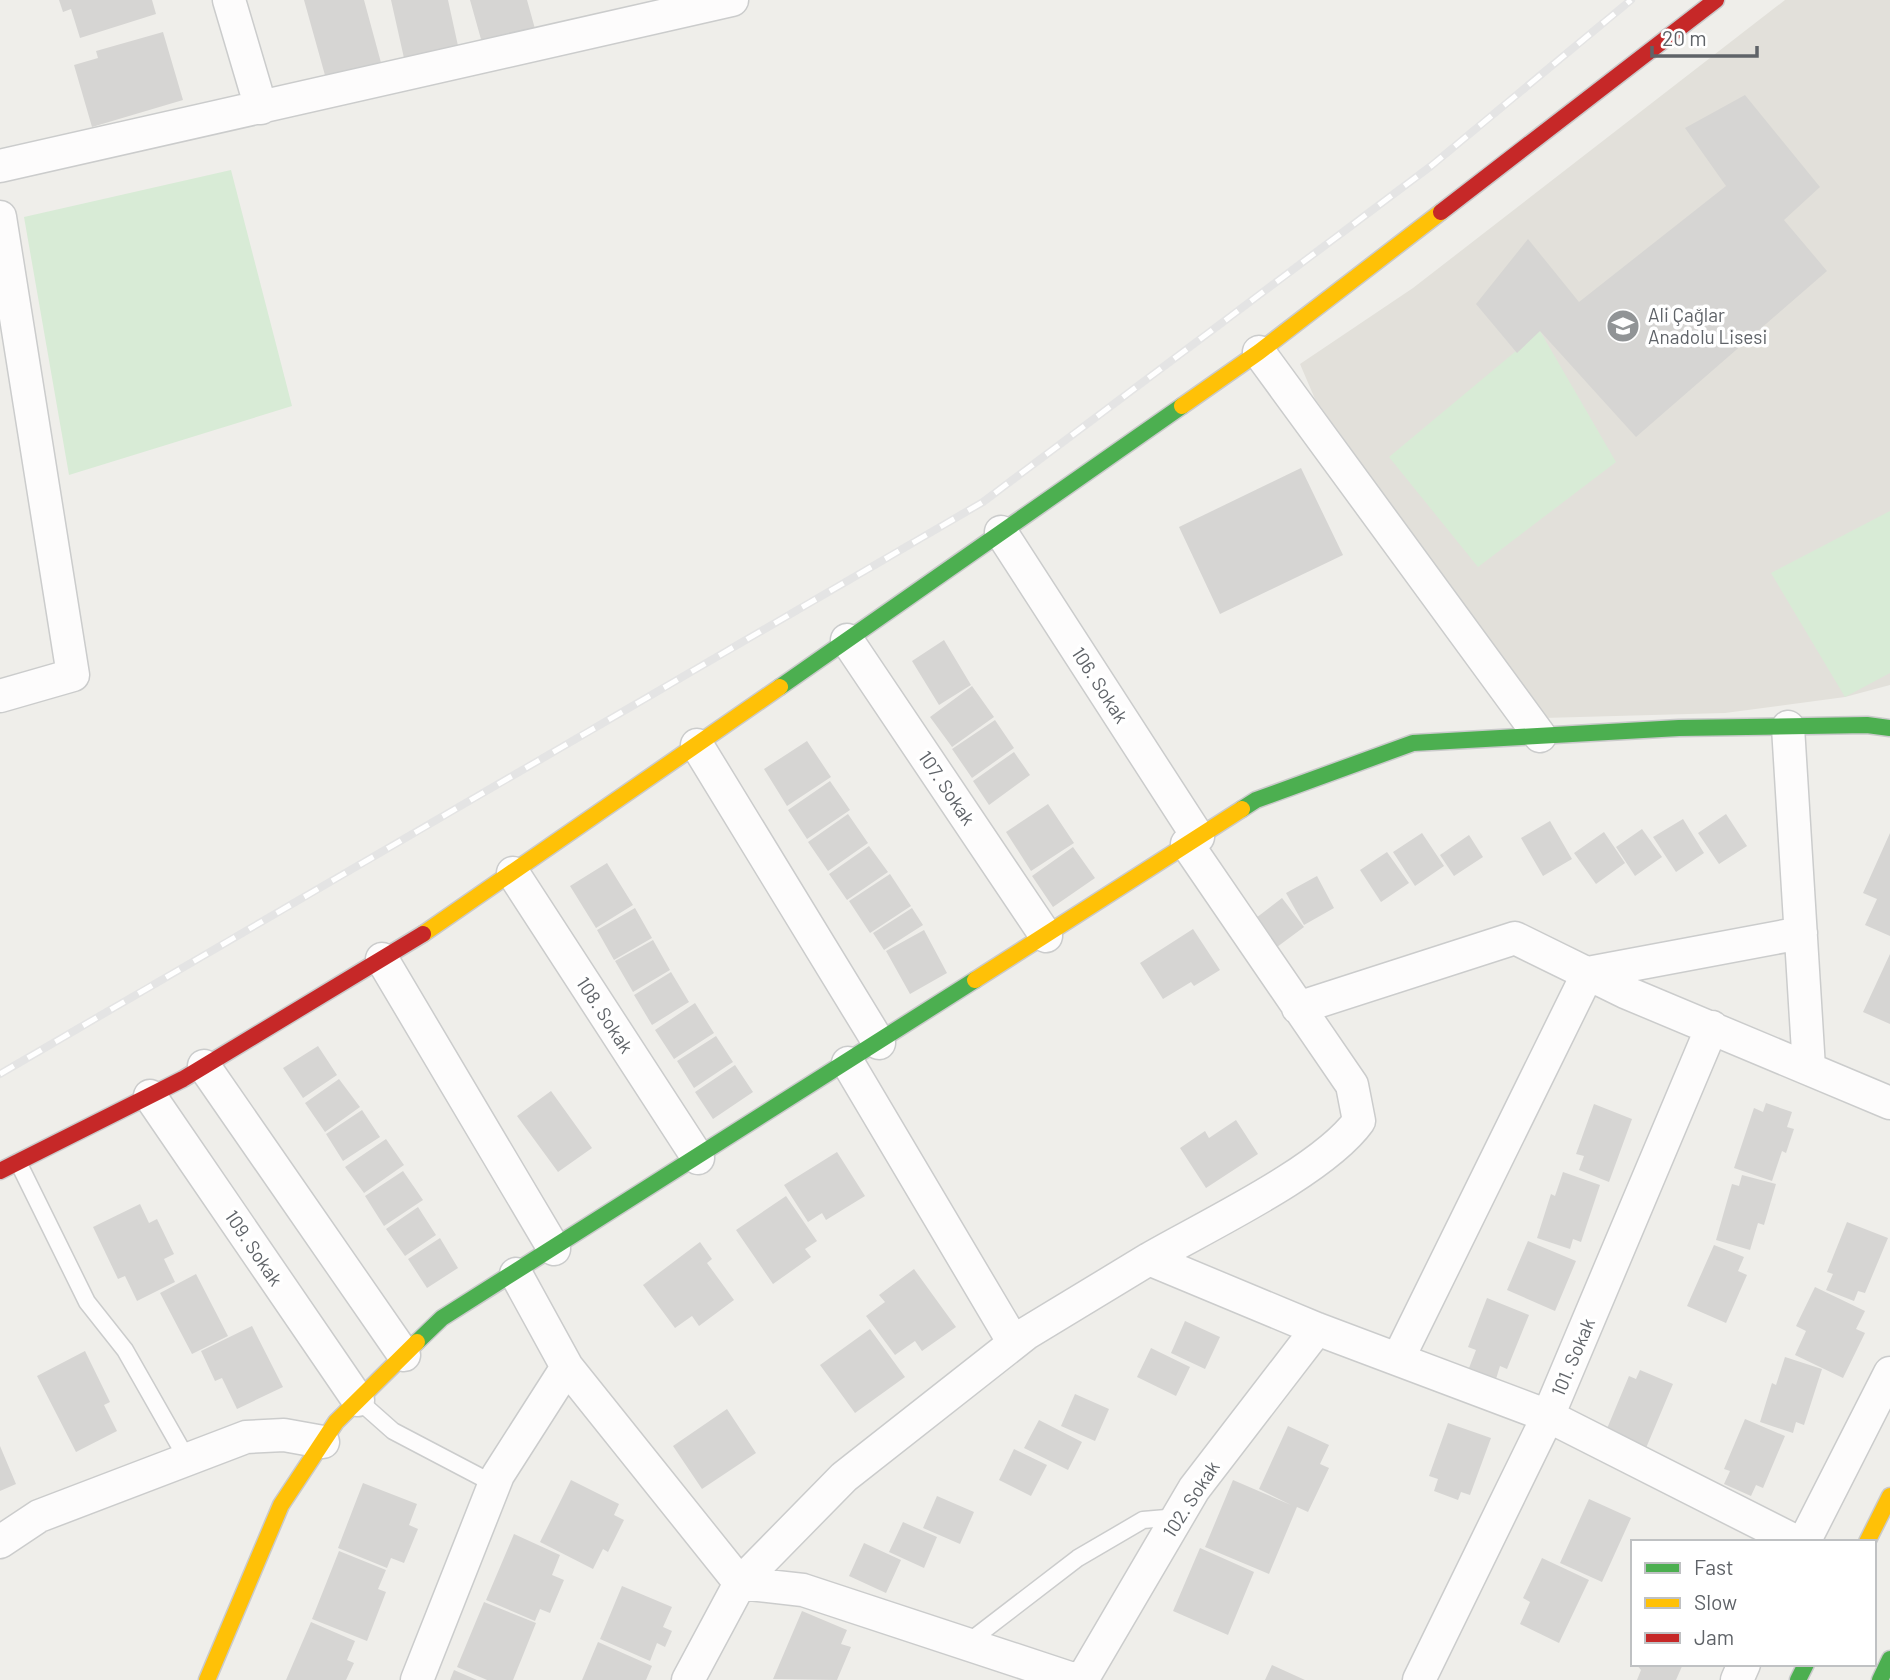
<svg xmlns="http://www.w3.org/2000/svg" width="1890" height="1680" font-family="Barlow,sans-serif">
<style>
.education{fill:#e2e0da}
.green{fill:#d8ebd6}
.building{fill:#d6d5d3}
.lines{fill:none;stroke-linecap:round;stroke-linejoin:round}
.lane-casing{stroke:#cbcccc;stroke-width:19}
.street-casing{stroke:#cbcccc;stroke-width:35}
.fast-casing{stroke:#cacacb;stroke-width:19}
.slow-casing{stroke:#cacacb;stroke-width:19}
.jam-casing{stroke:#cacacb;stroke-width:19}
.lane{stroke:#fdfcfc;stroke-width:16}
.street{stroke:#fdfcfc;stroke-width:32}
.fast{stroke:#4caf50;stroke-width:16}
.slow{stroke:#ffc107;stroke-width:16}
.jam{stroke:#c62828;stroke-width:16}
.rail-casing{stroke:#e4e4e4;stroke-width:8}
.rail{stroke:#fff;stroke-width:5;stroke-dasharray:16;stroke-linecap:butt}
.labels{text-anchor:middle;stroke-width:7;stroke-linejoin:round;paint-order:stroke}
.poi-label{font-size:19px;fill:#5f6368;stroke:#fff;text-anchor:start}
.street-label{font-size:19px;fill:#5f6368;stroke:#fff}
</style>
<rect width="100%" height="100%" fill="#efeeea"/>
<path class="education" d="M 1785,0 L 1890,0 L 1890,685 L 1845,697 L 1725,713 L 1543,718 L 1315,399 L 1300,364 L 1413,288 Z"/>
<path class="green" d="M 231,170 L 292,406 L 69,475 L 24,217 Z
M 1540,331 L 1616,462 L 1478,567 L 1389,457 Z
M 1890,511 L 1890,673 L 1845,697 L 1771,573 Z"/>
<path class="building" d="M 59,0 L 152,0 L 156,14 L 80,38 L 71,9 L 63,12 Z
M 304,0 L 364,0 L 383,70 L 328,86 Z
M 391,0 L 448,0 L 460,55 L 406,67 Z
M 470,0 L 527,0 L 537,36 L 484,50 Z
M 163,32 L 183,100 L 92,127 L 74,65 L 98,58 L 96,51 Z
M 1745,95 L 1820,187 L 1784,220 L 1827,271 L 1636,437 L 1540,331 L 1517,353 L 1476,304 L 1528,239 L 1579,302 L 1726,186 L 1685,128 Z
M 1301,468 L 1343,555 L 1220,614 L 1179,527 Z
M 944,640 L 971,685 L 939,705 L 912,661 Z
M 972,686 L 994,717 L 952,747 L 930,717 Z
M 995,720 L 1014,748 L 972,778 L 952,749 Z
M 807,741 L 831,777 L 787,806 L 764,769 Z
M 1014,752 L 1030,775 L 989,805 L 973,781 Z
M 830,781 L 850,810 L 807,839 L 788,810 Z
M 1048,804 L 1074,843 L 1031,871 L 1006,832 Z
M 848,814 L 868,843 L 828,871 L 808,842 Z
M 1726,814 L 1747,846 L 1719,864 L 1698,833 Z
M 1683,819 L 1704,853 L 1676,872 L 1653,837 Z
M 1550,821 L 1572,859 L 1543,876 L 1521,838 Z
M 1642,829 L 1662,857 L 1635,876 L 1616,847 Z
M 1604,832 L 1625,863 L 1596,884 L 1574,853 Z
M 1422,833 L 1444,866 L 1415,886 L 1393,852 Z
M 1890,833 L 1890,936 L 1865,925 L 1877,899 L 1863,893 Z
M 1469,835 L 1483,857 L 1454,876 L 1440,855 Z
M 869,846 L 888,872 L 847,900 L 829,874 Z
M 1073,847 L 1095,878 L 1053,907 L 1032,876 Z
M 1387,852 L 1409,883 L 1381,902 L 1360,870 Z
M 607,863 L 633,905 L 596,928 L 570,886 Z
M 890,874 L 911,906 L 870,933 L 849,901 Z
M 1317,876 L 1334,908 L 1304,925 L 1286,893 Z
M 1282,898 L 1304,927 L 1277,947 L 1256,918 Z
M 635,908 L 652,938 L 614,960 L 597,930 Z
M 912,908 L 923,925 L 884,950 L 873,933 Z
M 1193,929 L 1220,970 L 1194,986 L 1191,982 L 1163,999 L 1140,963 Z
M 924,930 L 947,973 L 910,994 L 886,951 Z
M 653,940 L 670,970 L 633,992 L 615,961 Z
M 1890,954 L 1890,1024 L 1863,1012 Z
M 671,972 L 689,1002 L 652,1025 L 634,995 Z
M 695,1003 L 714,1033 L 674,1059 L 655,1030 Z
M 716,1036 L 733,1062 L 694,1088 L 677,1061 Z
M 318,1046 L 337,1075 L 303,1098 L 283,1068 Z
M 735,1065 L 753,1092 L 713,1119 L 695,1092 Z
M 339,1079 L 360,1107 L 325,1132 L 305,1103 Z
M 551,1091 L 592,1148 L 558,1172 L 517,1116 Z
M 1766,1103 L 1792,1112 L 1787,1127 L 1794,1129 L 1786,1153 L 1782,1151 L 1772,1181 L 1734,1168 L 1754,1108 L 1763,1112 Z
M 1594,1104 L 1632,1119 L 1609,1182 L 1579,1170 L 1584,1156 L 1576,1154 Z
M 362,1110 L 380,1137 L 343,1161 L 326,1134 Z
M 1236,1120 L 1258,1154 L 1206,1188 L 1180,1148 L 1205,1131 L 1209,1138 Z
M 386,1139 L 404,1165 L 364,1193 L 345,1167 Z
M 837,1152 L 865,1196 L 826,1220 L 822,1213 L 808,1222 L 784,1185 Z
M 403,1171 L 423,1200 L 384,1226 L 365,1196 Z
M 1563,1172 L 1600,1185 L 1581,1242 L 1573,1239 L 1570,1249 L 1537,1238 L 1551,1194 L 1555,1196 Z
M 1742,1175 L 1776,1184 L 1764,1225 L 1758,1223 L 1750,1250 L 1716,1240 L 1732,1184 L 1739,1186 Z
M 786,1196 L 817,1241 L 805,1249 L 811,1257 L 773,1284 L 736,1230 Z
M 140,1204 L 149,1223 L 157,1219 L 174,1254 L 164,1259 L 175,1282 L 137,1301 L 125,1276 L 118,1279 L 93,1227 Z
M 418,1207 L 436,1235 L 405,1256 L 386,1229 Z
M 1847,1222 L 1888,1238 L 1865,1293 L 1858,1291 L 1854,1301 L 1826,1290 L 1833,1274 L 1827,1272 Z
M 440,1238 L 458,1268 L 427,1288 L 408,1259 Z
M 1528,1241 L 1576,1261 L 1555,1311 L 1507,1290 Z
M 700,1242 L 712,1259 L 707,1263 L 734,1300 L 699,1326 L 692,1316 L 675,1328 L 643,1285 Z
M 1714,1245 L 1744,1257 L 1738,1271 L 1747,1275 L 1726,1323 L 1687,1306 Z
M 914,1269 L 956,1327 L 922,1351 L 915,1341 L 895,1355 L 866,1316 L 885,1302 L 879,1295 Z
M 196,1274 L 228,1336 L 192,1354 L 160,1293 Z
M 1815,1287 L 1865,1311 L 1856,1329 L 1865,1333 L 1843,1378 L 1795,1355 L 1806,1331 L 1796,1326 Z
M 1487,1298 L 1529,1315 L 1507,1369 L 1500,1366 L 1496,1379 L 1469,1368 L 1476,1350 L 1468,1347 Z
M 1185,1321 L 1220,1337 L 1205,1369 L 1171,1353 Z
M 252,1326 L 283,1387 L 237,1409 L 222,1378 L 215,1381 L 201,1351 Z
M 870,1329 L 905,1377 L 855,1413 L 820,1365 Z
M 1151,1348 L 1190,1367 L 1176,1396 L 1137,1377 Z
M 85,1351 L 110,1402 L 104,1405 L 117,1431 L 76,1452 L 37,1376 Z
M 1785,1357 L 1822,1369 L 1804,1425 L 1796,1422 L 1793,1433 L 1760,1422 L 1772,1383 L 1776,1385 Z
M 1640,1370 L 1673,1384 L 1646,1448 L 1606,1431 L 1629,1376 L 1636,1379 Z
M 1075,1394 L 1109,1409 L 1095,1441 L 1061,1426 Z
M 727,1409 L 756,1453 L 702,1489 L 673,1446 Z
M 1745,1419 L 1785,1436 L 1763,1488 L 1756,1485 L 1751,1496 L 1724,1484 L 1730,1471 L 1724,1469 Z
M 1039,1420 L 1082,1442 L 1068,1470 L 1024,1448 Z
M 1448,1423 L 1491,1438 L 1470,1495 L 1461,1492 L 1458,1500 L 1434,1491 L 1438,1479 L 1429,1476 Z
M 1288,1426 L 1329,1445 L 1320,1464 L 1329,1468 L 1308,1512 L 1297,1507 L 1269,1574 L 1205,1547 L 1233,1480 L 1291,1505 L 1259,1489 Z
M 0,1446 L 16,1484 L 0,1491 Z
M 1014,1449 L 1047,1465 L 1031,1496 L 999,1480 Z
M 571,1480 L 619,1504 L 614,1515 L 624,1520 L 608,1552 L 603,1549 L 593,1569 L 540,1542 Z
M 363,1483 L 417,1504 L 409,1525 L 418,1529 L 404,1563 L 391,1558 L 387,1568 L 338,1548 Z
M 937,1496 L 974,1512 L 960,1544 L 923,1528 Z
M 1589,1499 L 1631,1518 L 1602,1582 L 1560,1563 Z
M 903,1522 L 937,1537 L 924,1568 L 889,1552 Z
M 514,1534 L 560,1555 L 552,1575 L 564,1580 L 550,1613 L 540,1609 L 535,1621 L 486,1600 Z
M 864,1543 L 901,1560 L 886,1593 L 849,1576 Z
M 1200,1548 L 1254,1572 L 1228,1635 L 1173,1611 Z
M 339,1551 L 386,1570 L 378,1589 L 386,1592 L 367,1641 L 312,1619 Z
M 1542,1558 L 1589,1580 L 1559,1643 L 1520,1624 L 1530,1602 L 1523,1598 Z
M 622,1586 L 672,1607 L 663,1627 L 672,1631 L 665,1647 L 657,1643 L 650,1661 L 600,1639 Z
M 484,1602 L 536,1623 L 513,1680 L 487,1680 L 457,1667 Z
M 802,1611 L 847,1630 L 841,1644 L 851,1647 L 837,1680 L 773,1679 Z
M 311,1622 L 355,1641 L 347,1660 L 354,1663 L 346,1680 L 286,1680 Z
M 598,1642 L 652,1666 L 646,1680 L 582,1680 Z
M 1636,1664 L 1683,1664 L 1676,1680 L 1637,1680 L 1641,1670 Z
M 1272,1665 L 1305,1680 L 1265,1680 Z
M 454,1670 L 477,1680 L 450,1680 Z"/>
<g class="lines">
<defs>
<path id="lane" d="M 18,1162 L 87,1302 L 125,1350 L 187,1459
M 358,1400 L 393,1431 L 494,1484
M 966,1644 L 1078,1558 L 1143,1520 L 1178,1517"/>
<path id="street" d="M 229,0 L 261,108
M 0,166 L 732,0
M 0,217 L 73,675 L 0,696
M 1259,352 L 1540,736
M 1001,532 L 1198,837
M 847,640 L 1046,936
M 1788,727 L 1809,1068
M 697,745 L 879,1043
M 513,873 L 698,1158
M 382,959 L 554,1249
M 1298,1008 L 1515,938 L 1625,992 L 1890,1103
M 848,1063 L 1014,1343
M 204,1066 L 404,1355
M 150,1096 L 358,1400
M 1149,1259 C 1206,1226 1323,1171 1359,1121 L 1352,1085 L 1187,844
M 516,1274 L 567,1367 L 740,1583 L 844,1477 L 1027,1333 L 1149,1259 L 1317,1329 L 1548,1416 L 1797,1542
M 1398,1359 L 1588,973 L 1801,933
M 0,1542 L 39,1516 L 246,1437 L 284,1435 L 323,1442
M 1804,1542 L 1890,1373
M 417,1680 L 498,1475 L 567,1367
M 688,1680 L 740,1583 L 803,1590 L 1076,1680
M 1082,1680 L 1194,1489 L 1317,1329
M 1419,1680 L 1548,1416 L 1712,1027
M 1737,1680 L 1744,1664"/>
<path id="fast" d="M 780,687 L 1182,406
M 1242,809 L 1256,800 L 1413,743 L 1679,728 L 1867,725 L 1890,728
M 417,1342 L 442,1318 L 975,980
M 1798,1680 L 1806,1664
M 1880,1680 L 1890,1659"/>
<path id="slow" d="M 1182,406 L 1259,352 L 1441,212
M 423,934 L 780,687
M 975,980 L 1242,809
M 1867,1542 L 1890,1496
M 207,1680 L 281,1505 L 336,1422 L 417,1342"/>
<path id="jam" d="M 1441,212 L 1716,0
M 0,1171 L 183,1079 L 423,934"/>
</defs>
<use href="#lane" class="lane-casing"/>
<use href="#street" class="street-casing"/>
<use href="#fast" class="fast-casing"/>
<use href="#slow" class="slow-casing"/>
<use href="#jam" class="jam-casing"/>
<use href="#lane" class="lane"/>
<use href="#street" class="street"/>
<use href="#fast" class="fast"/>
<use href="#slow" class="slow"/>
<use href="#jam" class="jam"/>
<defs>
<path id="rail" d="M 0,1074 L 983,502 L 1431,166 L 1631,0"/>
</defs>
<use href="#rail" class="rail-casing"/>
<use href="#rail" class="rail"/>
</g>
<defs>
<symbol id="school-disc" viewBox="-11 -11 22 22"><circle r="9.5" fill="#919496" stroke="#fff"/><path d="M0-5L7-2L0 1L-7-2ZM-4 1L0 2.5L4 1V4Q0 6-4 4Z" fill="#fff"/></symbol>
</defs>
<g fill-rule="evenodd">
<use href="#school-disc" x="1604" y="307" width="38" height="38"/>
</g>
<g class="labels">
<g class="poi-label">
<text x="1648" y="322">Ali Çağlar<tspan x="1648" dy="22">Anadolu Lisesi</tspan></text>
</g>
<g class="street-label">
<text transform="translate(1100 685) rotate(57)" y="7">106. Sokak</text>
<text transform="translate(947 788) rotate(56)" y="7">107. Sokak</text>
<text transform="translate(605 1015) rotate(57)" y="7">108. Sokak</text>
<text transform="translate(254 1248) rotate(56)" y="7">109. Sokak</text>
<text transform="translate(1573 1357) rotate(-67)" y="7">101. Sokak</text>
<text transform="translate(1191 1499) rotate(-57)" y="7">102. Sokak</text>
</g>
</g>
<rect x="1631" y="1540" width="245" height="126" fill="#ffffff" stroke="#bfc1c3" stroke-width="2"/>
<rect x="1645" y="1563" width="35" height="10" fill="#4caf50" stroke="#bfc1c3" stroke-width="2"/>
<text x="1694" y="1575" font-size="21" fill="#5f6368">Fast</text>
<rect x="1645" y="1598" width="35" height="10" fill="#ffc107" stroke="#bfc1c3" stroke-width="2"/>
<text x="1694" y="1610" font-size="21" fill="#5f6368">Slow</text>
<rect x="1645" y="1633" width="35" height="10" fill="#c62828" stroke="#bfc1c3" stroke-width="2"/>
<text x="1694" y="1645" font-size="21" fill="#5f6368">Jam</text>
<path d="M1652 46v10h105v-10" fill="none" stroke="#5f6368" stroke-width="3.5"/>
<text x="1662" y="46" font-size="21" fill="#5f6368" stroke="#ffffff" stroke-width="5" paint-order="stroke">20 m</text>
</svg>
